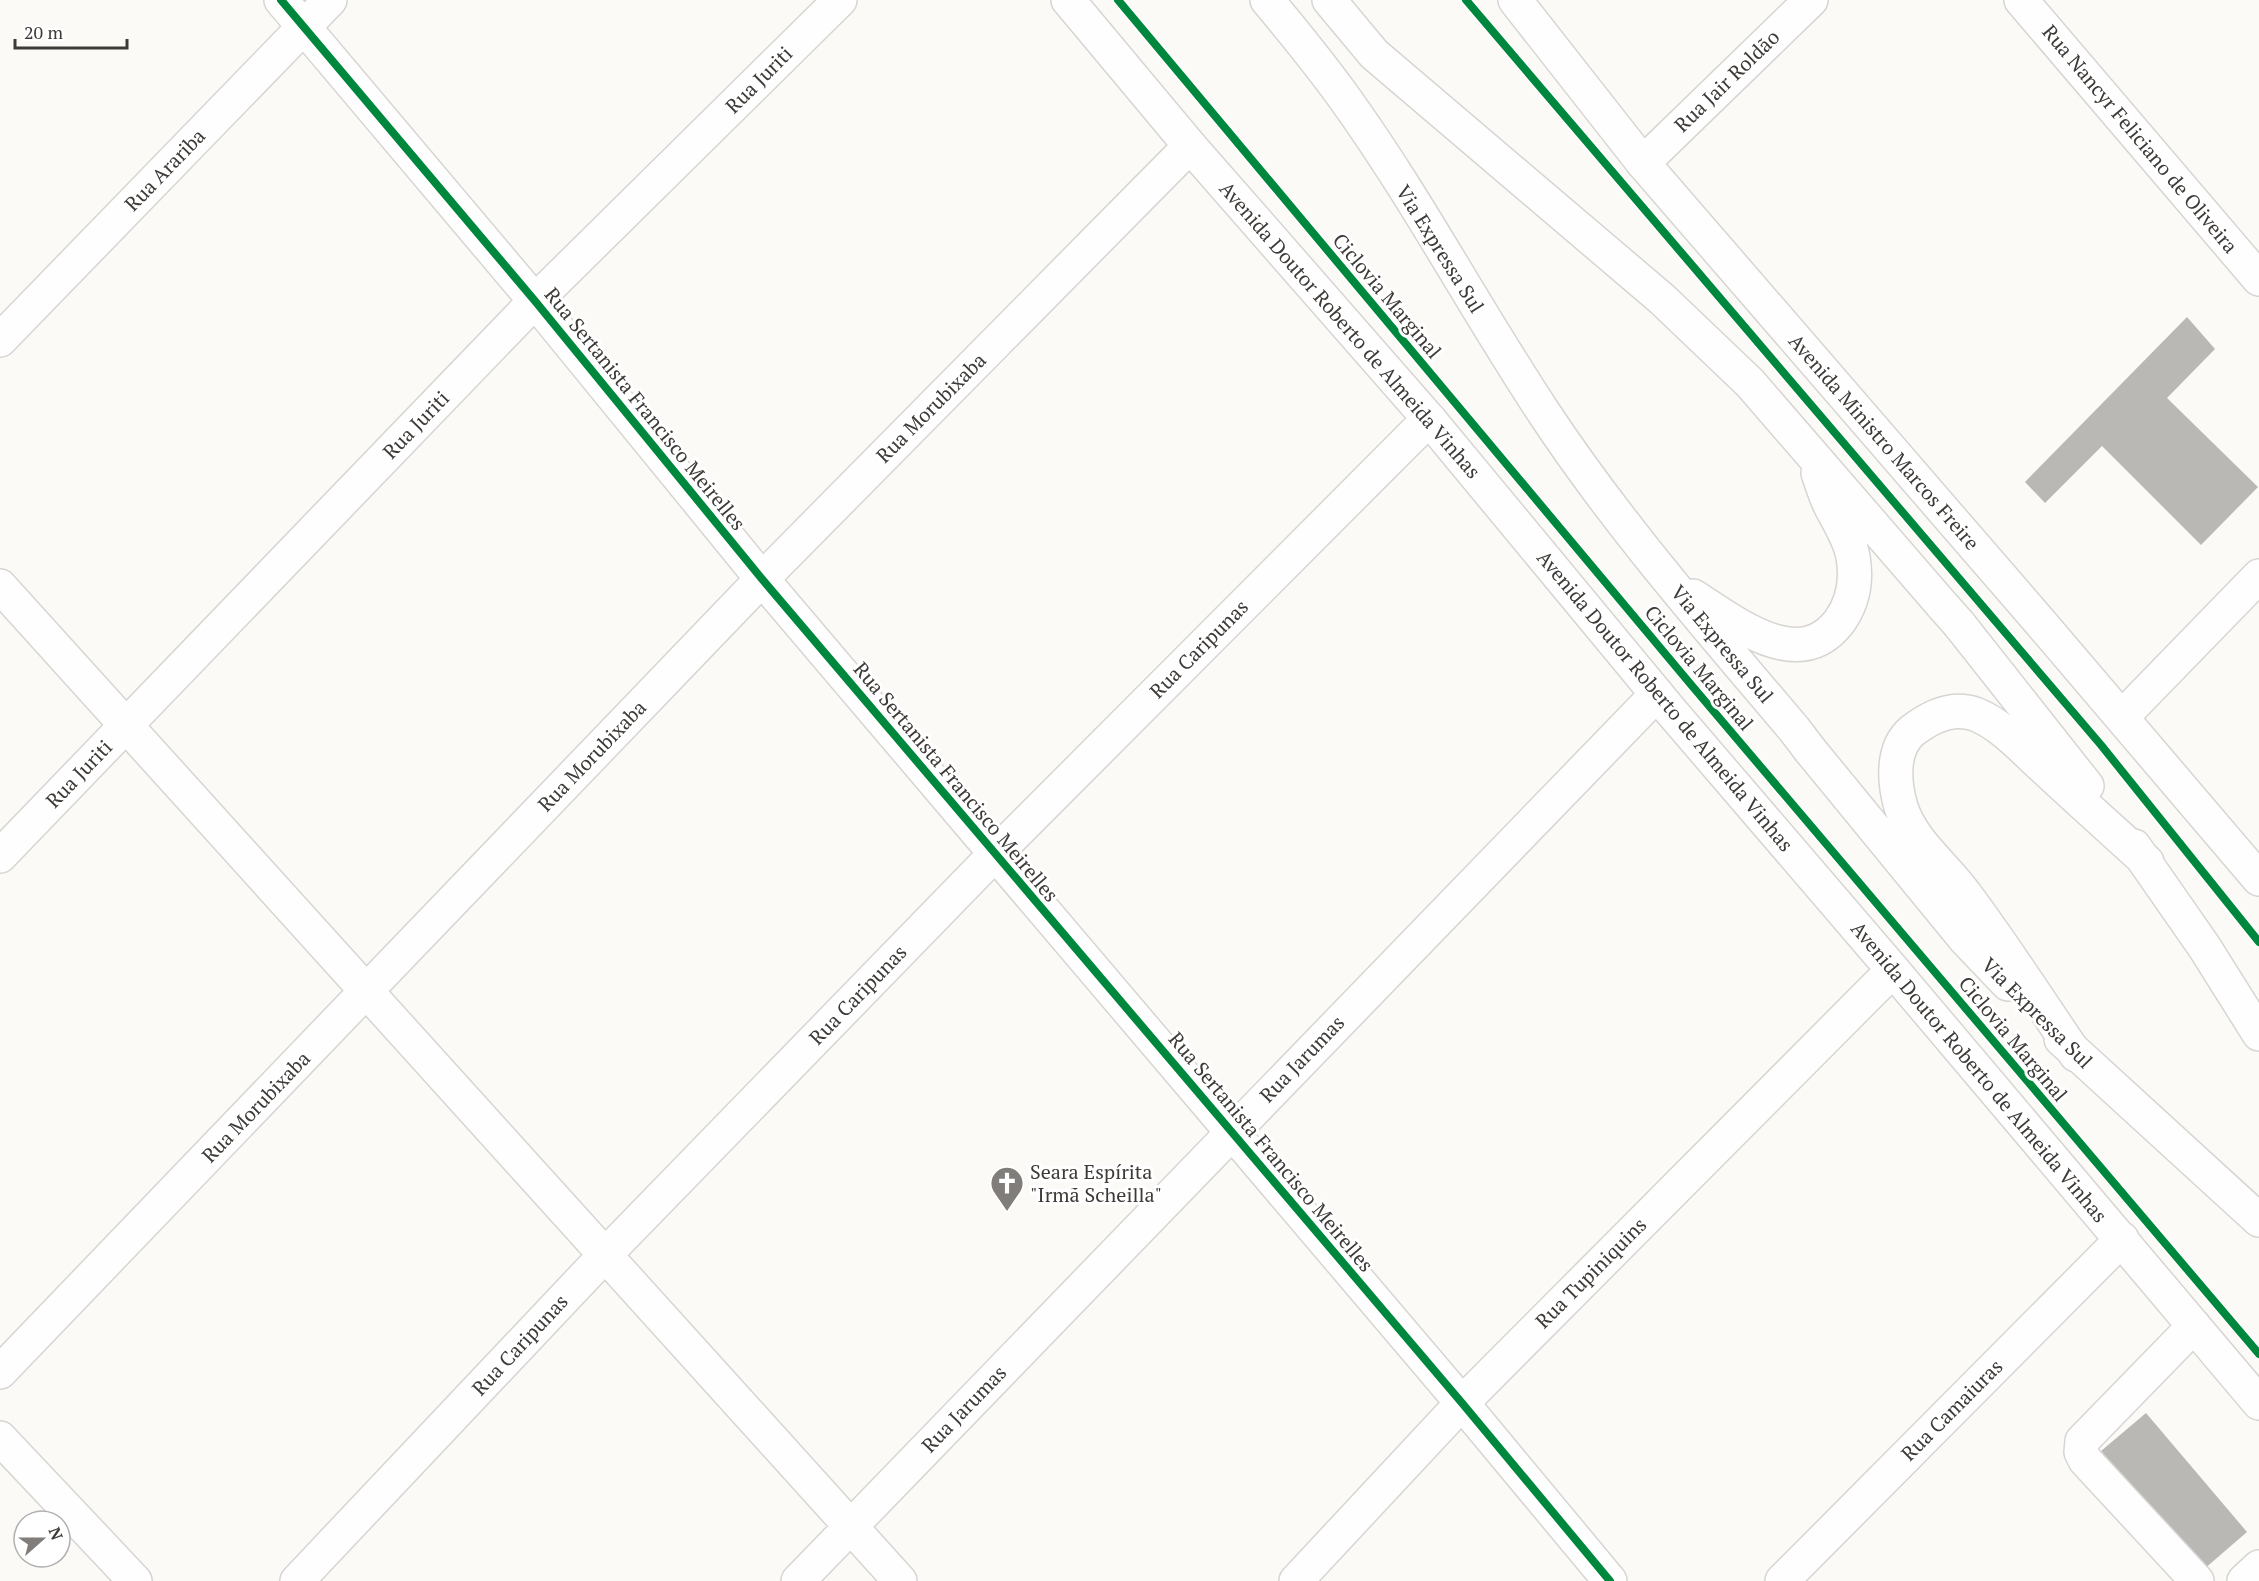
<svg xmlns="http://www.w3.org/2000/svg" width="2259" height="1581" font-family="'PT Serif',serif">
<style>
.building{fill:#b9b8b5}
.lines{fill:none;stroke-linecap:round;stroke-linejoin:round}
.minor-casing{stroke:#d7d5d2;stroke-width:36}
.major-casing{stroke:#d7d5d2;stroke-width:36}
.highway-casing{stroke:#d7d5d2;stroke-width:36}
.minor{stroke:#fffefe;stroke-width:33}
.major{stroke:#fffefe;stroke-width:33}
.highway{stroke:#fffefe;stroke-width:33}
.highway-bridge-casing{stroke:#d7d5d2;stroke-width:36;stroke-linecap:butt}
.highway-bridge{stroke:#fffefe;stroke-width:33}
.cycleway-casing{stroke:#fff;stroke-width:11}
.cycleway{stroke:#00873e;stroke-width:8}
.labels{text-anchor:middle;stroke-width:6;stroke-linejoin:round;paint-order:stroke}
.street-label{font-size:20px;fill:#3d3a37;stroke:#fff}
.poi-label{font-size:20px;fill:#3d3a37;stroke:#fff;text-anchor:start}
</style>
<rect width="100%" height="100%" fill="#fcfaf7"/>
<path class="building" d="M 2187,317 L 2215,349 L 2167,398 L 2258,487 L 2201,545 L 2102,446 L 2045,503 L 2025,482 Z
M 2146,1413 L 2247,1532 L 2203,1570 L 2101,1451 Z"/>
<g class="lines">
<defs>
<path id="minor" d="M 281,0 L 535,301 L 762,579 L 1462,1403 L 1610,1581
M 2021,0 L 2259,279
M 1643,163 L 1811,0
M 0,340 L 330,0
M 0,586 L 900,1581
M 2122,717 L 2259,576
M 0,856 L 535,301 L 840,0
M 2194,1326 L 2082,1441 L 2081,1452 L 2085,1460 L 2197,1581
M 0,1372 L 762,579 L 1190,146
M 0,1438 L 135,1581
M 297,1581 L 605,1255 L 996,853 L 1429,419
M 798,1581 L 1657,694
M 1296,1581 L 1462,1403 L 1893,970
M 1782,1581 L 2122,1239
M 2244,1581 L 2259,1567"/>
<path id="major" d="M 1068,0 L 1190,146 L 1429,419 L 1670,710 L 1893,970 L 2259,1403
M 1515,0 L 1643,163 L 2040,622 L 2259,879"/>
<path id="highway" d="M 1267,0 C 1293,31 1319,63 1343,96 C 1416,197 1475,309 1544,413 C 1618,525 1707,626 1794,729
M 1329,0 L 1374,54 L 1662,299 L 1750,383 L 1943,606
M 1693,596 C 1733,621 1798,675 1839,622 C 1853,603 1857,580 1853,557 C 1850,539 1839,523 1831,507 C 1825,496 1822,484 1818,473
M 1959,624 L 2087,786
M 1810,750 L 1965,939 L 2008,984
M 2134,846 L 2205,948 L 2259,1034
M 2061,1039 L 2259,1220
M 2076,1055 C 2039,1001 2004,946 1965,894 C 1945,866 1912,842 1901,807 C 1894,783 1891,749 1912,731 C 1930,717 1952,706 1975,714 C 2001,724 2023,749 2043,767 C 2077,799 2112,830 2147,862"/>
</defs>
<use href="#minor" class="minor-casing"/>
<use href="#major" class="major-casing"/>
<use href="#highway" class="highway-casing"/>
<use href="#minor" class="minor"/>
<use href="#major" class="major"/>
<use href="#highway" class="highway"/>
<defs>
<path id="highway-bridge" d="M 1943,606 L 1959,624
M 1794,729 L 1810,750"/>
</defs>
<use href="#highway-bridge" class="highway-bridge-casing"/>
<use href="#highway-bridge" class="highway-bridge"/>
<defs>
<path id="cycleway" d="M 281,0 L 535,301 L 762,579 L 1462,1403 L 1610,1581
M 1118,0 L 1693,687 L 2259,1354
M 1466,0 L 2101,745 L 2259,942"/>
</defs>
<use href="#cycleway" class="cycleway-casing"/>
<use href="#cycleway" class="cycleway"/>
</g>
<defs>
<symbol id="church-pin" viewBox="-11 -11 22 30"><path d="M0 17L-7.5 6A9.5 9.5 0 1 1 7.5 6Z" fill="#807d7a" stroke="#fff"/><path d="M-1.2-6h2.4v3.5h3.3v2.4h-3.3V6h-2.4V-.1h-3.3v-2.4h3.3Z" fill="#fff"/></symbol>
</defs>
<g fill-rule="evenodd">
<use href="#church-pin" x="988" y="1164" width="38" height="52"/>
</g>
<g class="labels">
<g class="street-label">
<text transform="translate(759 80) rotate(-45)" y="7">Rua Juriti</text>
<text transform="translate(1727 81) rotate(-44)" y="7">Rua Jair Roldão</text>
<text transform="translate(2140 139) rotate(50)" y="7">Rua Nancyr Feliciano de Oliveira</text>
<text transform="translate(165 170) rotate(-46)" y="7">Rua Arariba</text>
<text transform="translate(1440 249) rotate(58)" y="7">Via Expressa Sul</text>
<text transform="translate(1387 296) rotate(50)" y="7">Ciclovia Marginal</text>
<text transform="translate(1350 330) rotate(49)" y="7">Avenida Doutor Roberto de Almeida Vinhas</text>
<text transform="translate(931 408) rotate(-45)" y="7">Rua Morubixaba</text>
<text transform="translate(645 409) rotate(51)" y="7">Rua Sertanista Francisco Meirelles</text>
<text transform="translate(416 425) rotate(-46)" y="7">Rua Juriti</text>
<text transform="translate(1884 442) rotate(49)" y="7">Avenida Ministro Marcos Freire</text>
<text transform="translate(1722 644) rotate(50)" y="7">Via Expressa Sul</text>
<text transform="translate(1199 649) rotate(-45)" y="7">Rua Caripunas</text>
<text transform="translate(1699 668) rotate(50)" y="7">Ciclovia Marginal</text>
<text transform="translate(1665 701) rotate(50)" y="7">Avenida Doutor Roberto de Almeida Vinhas</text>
<text transform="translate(592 756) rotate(-46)" y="7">Rua Morubixaba</text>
<text transform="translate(79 774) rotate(-46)" y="7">Rua Juriti</text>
<text transform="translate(956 782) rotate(50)" y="7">Rua Sertanista Francisco Meirelles</text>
<text transform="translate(858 995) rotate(-46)" y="7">Rua Caripunas</text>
<text transform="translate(2037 1013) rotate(45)" y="7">Via Expressa Sul</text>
<text transform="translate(2013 1039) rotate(50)" y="7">Ciclovia Marginal</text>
<text transform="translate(1302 1059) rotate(-46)" y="7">Rua Jarumas</text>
<text transform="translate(1979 1072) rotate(50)" y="7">Avenida Doutor Roberto de Almeida Vinhas</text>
<text transform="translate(256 1107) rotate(-46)" y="7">Rua Morubixaba</text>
<text transform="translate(1271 1152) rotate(50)" y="7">Rua Sertanista Francisco Meirelles</text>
<text transform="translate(1591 1273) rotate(-45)" y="7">Rua Tupiniquins</text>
<text transform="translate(520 1345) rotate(-47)" y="7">Rua Caripunas</text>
<text transform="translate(964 1409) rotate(-46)" y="7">Rua Jarumas</text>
<text transform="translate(1952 1410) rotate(-45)" y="7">Rua Camaiuras</text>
</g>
<g class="poi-label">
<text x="1030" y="1179">Seara Espírita<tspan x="1030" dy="23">"Irmã Scheilla"</tspan></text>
</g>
</g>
<g transform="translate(42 1539) rotate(69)"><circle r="28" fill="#ffffff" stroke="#b1b0af" stroke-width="1.5"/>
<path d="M0-4.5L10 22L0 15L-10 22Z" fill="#807d7a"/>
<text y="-9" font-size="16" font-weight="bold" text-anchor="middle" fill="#3d3a37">N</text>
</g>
<path d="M15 39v9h112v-9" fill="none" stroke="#3d3a37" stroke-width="3"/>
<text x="24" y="39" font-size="18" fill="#3d3a37" stroke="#ffffff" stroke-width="4.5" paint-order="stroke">20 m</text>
</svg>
